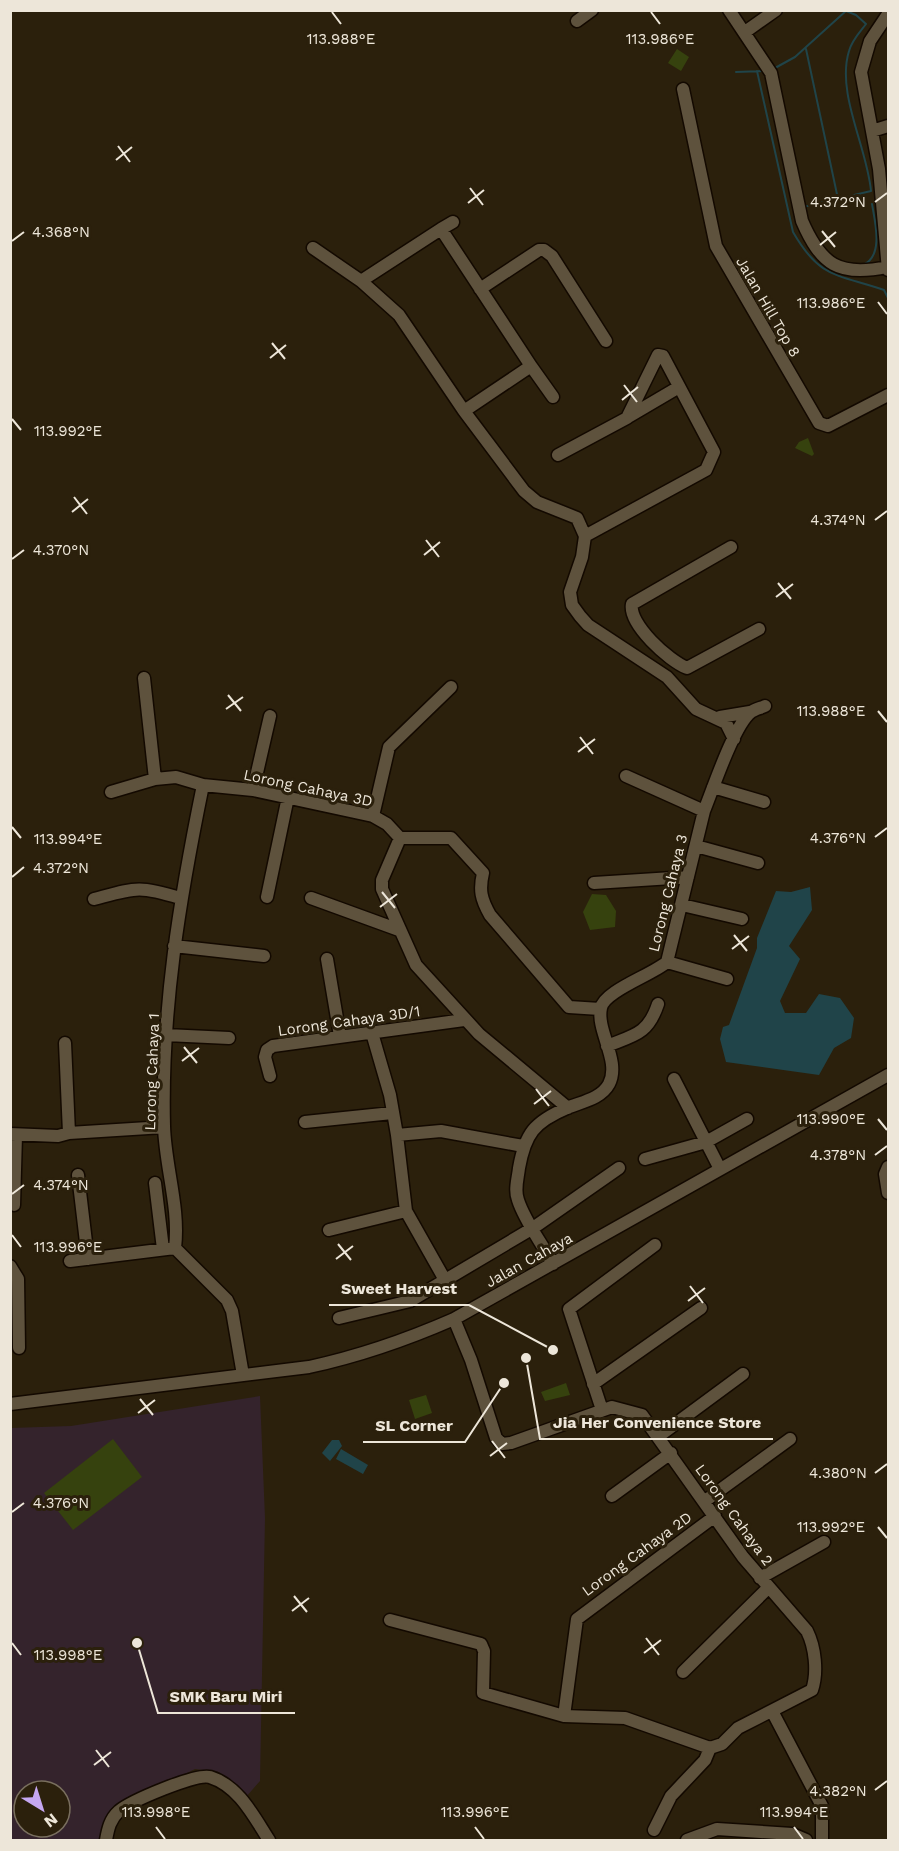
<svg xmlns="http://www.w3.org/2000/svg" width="899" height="1851" font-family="'Work Sans',sans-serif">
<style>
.education{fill:#34232c;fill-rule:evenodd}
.green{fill:#36420e}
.water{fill:#204449}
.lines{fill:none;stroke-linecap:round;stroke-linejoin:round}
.stream{stroke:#204449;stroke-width:2}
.minor-casing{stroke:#130900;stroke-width:15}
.minor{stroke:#5e523d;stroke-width:12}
.ticks{fill:none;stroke:#ede6d9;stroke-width:2}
.labels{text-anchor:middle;stroke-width:6;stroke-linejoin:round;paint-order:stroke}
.street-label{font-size:15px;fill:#ede6d9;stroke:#2b200c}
.ticks-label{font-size:15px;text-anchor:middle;fill:#ede6d9;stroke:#2b200c;stroke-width:6;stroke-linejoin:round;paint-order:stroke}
.leader{fill:none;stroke:#ede6d9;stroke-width:2}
.callout-dot{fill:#ede6d9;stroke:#2b200c;stroke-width:2}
.callout-label{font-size:16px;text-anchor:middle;font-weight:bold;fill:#ede6d9;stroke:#2b200c;stroke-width:6;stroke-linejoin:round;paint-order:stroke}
</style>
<rect width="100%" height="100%" fill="#2b200c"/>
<path class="education" d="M 260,1396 L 265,1518 L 260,1781 L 246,1797 L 219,1772 L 195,1769 L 112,1810 L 105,1819 L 99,1840 L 11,1840 L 11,1428 L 71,1426 ZM 24,1791 L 60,1791 L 60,1827 L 24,1827 Z"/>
<path class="green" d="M 677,49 L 689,57 L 681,71 L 668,63 Z
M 808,438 L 814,454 L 812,456 L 795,448 L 799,442 Z
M 592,894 L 606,895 L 616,911 L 615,927 L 590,930 L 583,912 Z
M 566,1383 L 570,1395 L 545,1401 L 541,1392 Z
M 426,1395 L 432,1413 L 415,1419 L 409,1400 Z
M 113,1439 L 142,1477 L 73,1530 L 44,1493 Z"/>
<path class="water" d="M 810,887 L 812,910 L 789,946 L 800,959 L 780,1001 L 785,1013 L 806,1013 L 819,994 L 840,998 L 854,1018 L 851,1038 L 834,1048 L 819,1075 L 726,1062 L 720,1039 L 723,1027 L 729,1025 L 757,948 L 757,938 L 776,891 L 791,892 Z
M 332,1440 L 339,1440 L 342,1446 L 330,1461 L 322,1453 Z
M 341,1449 L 368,1465 L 363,1474 L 336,1459 Z"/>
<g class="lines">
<path class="stream" d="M 846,11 L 856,15 L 866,24 C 860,32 852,40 849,51 C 836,93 867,147 871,191
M 806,49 L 838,199
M 775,68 L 795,57 L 847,10
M 757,71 L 793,232 C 820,279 837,274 884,290 L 888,298
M 736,72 L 764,71
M 803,207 L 871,191
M 863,265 C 884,256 875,222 872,204"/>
<defs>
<path id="minor" d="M 729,10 L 771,73 L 802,221 C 821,265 839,277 887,267
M 888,14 L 870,41 L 861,72 L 879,169 L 888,270
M 577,21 L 592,10
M 745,32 L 776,10
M 683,89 L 716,246 L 819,423 L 828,426 L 888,395
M 872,131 L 888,126
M 441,229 L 453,222
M 313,248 L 361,281 L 399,315 L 464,411 L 524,491 L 537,502 L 577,518 L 585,536
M 361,281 L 441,229 L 531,366 L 464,411
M 480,289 L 539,250 L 544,250 L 552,256 L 606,341
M 531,366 L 553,397
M 628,417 L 679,387
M 558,455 L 627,418 L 658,355 L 663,356 L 714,452 L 706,470 L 585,536 L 582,557 L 570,592 L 572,605 L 580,616 L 588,625 L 667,677 L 696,709 L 726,723 L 734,739
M 731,547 L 632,604 C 628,624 669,661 687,668 L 759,629
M 144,678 L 155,779
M 720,717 L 750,712
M 626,776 L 704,811
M 203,785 C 180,897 161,1010 164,1126 C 165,1166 180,1208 175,1248 L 227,1300 L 232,1311 L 243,1375
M 713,787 L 764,802
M 253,790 L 270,716
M 111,792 L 155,779 L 176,777 L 203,785 L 253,790 L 373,816 L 387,824 L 400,838 L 382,880 L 382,889 L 416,965 L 479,1034 L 568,1108
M 373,816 L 389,747 L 451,687
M 400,838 L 451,838 L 483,873 C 479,890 481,899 490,915 L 569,1007 L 600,1009
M 696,846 L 758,863
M 594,883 L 688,877
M 267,897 L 288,797
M 311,898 L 399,930
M 94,899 C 135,888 138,885 180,898
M 682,905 L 742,919
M 174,946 L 264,956
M 327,959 L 340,1036
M 667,962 L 727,979
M 372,1033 L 390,1095 L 397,1135 L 441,1131 L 523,1146
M 166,1035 L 229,1038
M 65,1043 L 69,1133
M 607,1046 C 635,1035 648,1034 658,1004
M 270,1076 L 265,1057 L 267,1050 L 273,1046 L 464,1020
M 674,1079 L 720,1169
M 305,1122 L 392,1113
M 10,1134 L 58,1136 L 69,1133 L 164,1127
M 397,1135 L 406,1211 L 445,1280
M 645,1159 L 706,1142 L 747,1119
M 888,1167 L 885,1174 L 888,1193
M 78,1175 L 88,1259
M 155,1183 L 163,1249
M 14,1205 L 16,1135
M 329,1230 L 406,1211
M 70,1261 L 175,1248
M 553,1264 C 542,1243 525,1222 518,1200 C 514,1190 518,1178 519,1168 C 525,1134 534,1122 567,1108 C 581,1102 601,1099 609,1084 C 621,1061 596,1031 601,1008 C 604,991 652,975 667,962 L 704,811 C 713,789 734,725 751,712 C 755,709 761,708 765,706
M 10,1266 L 18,1279 L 19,1348
M 339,1318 L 410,1301 L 533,1228 L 619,1168
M 454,1319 L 471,1360 L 496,1438 L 502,1444 L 511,1443 L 612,1407 L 642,1415 L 743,1557 L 807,1631 C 815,1647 818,1672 812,1690 L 738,1728 L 722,1744 L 710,1748 L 705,1760 L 671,1796 L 654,1830
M 593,1384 L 701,1308
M 10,1404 L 309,1367 C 360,1356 406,1340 454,1319 L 888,1075
M 602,1410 L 569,1309 L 655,1245
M 659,1436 L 743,1374
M 612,1496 L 671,1453
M 705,1501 L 790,1439
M 760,1578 L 824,1542
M 390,1620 L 481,1644 L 484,1651 L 483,1693 L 564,1716
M 683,1672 L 768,1588
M 772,1711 L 822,1806 L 822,1840
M 710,1748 L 625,1718 L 564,1716 L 577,1619 L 715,1516
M 106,1840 C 108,1829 110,1819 119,1811 C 131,1801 196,1773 210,1777 C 239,1786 254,1817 269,1840
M 687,1840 L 717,1829 L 792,1834 L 806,1840"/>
</defs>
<use href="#minor" class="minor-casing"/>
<use href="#minor" class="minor"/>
</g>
<path class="ticks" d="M 332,12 L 341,24M 651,12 L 660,24M 118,146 L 130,162M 116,160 L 132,147M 470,188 L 483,205M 875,202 L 887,193M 468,203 L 484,190M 822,231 L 835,247M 12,241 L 24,232M 820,245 L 836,232M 878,302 L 887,314M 272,343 L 285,359M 270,358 L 286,345M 624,385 L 637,402M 622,400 L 638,387M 12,419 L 21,430M 74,497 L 87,514M 72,512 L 88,499M 875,520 L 887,511M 426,540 L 439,557M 424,555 L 440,542M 12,559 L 24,550M 778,583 L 791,599M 776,597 L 793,584M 228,695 L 241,711M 226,709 L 243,697M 878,711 L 887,722M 580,737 L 593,754M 578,752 L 595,739M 12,827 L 21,838M 875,837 L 887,828M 12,877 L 24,867M 382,892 L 395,908M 380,907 L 397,894M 734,935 L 747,951M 732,949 L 749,936M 184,1047 L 197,1063M 182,1061 L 199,1048M 536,1089 L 549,1106M 534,1104 L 551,1091M 878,1119 L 887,1130M 875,1155 L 887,1146M 12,1194 L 24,1185M 12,1235 L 21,1247M 338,1244 L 351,1260M 336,1259 L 353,1246M 690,1286 L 703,1303M 688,1301 L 705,1288M 140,1399 L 153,1415M 138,1413 L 155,1400M 492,1441 L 505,1458M 490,1456 L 507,1443M 875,1473 L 887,1464M 12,1512 L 24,1503M 878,1527 L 887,1538M 294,1596 L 307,1612M 292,1611 L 309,1598M 646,1638 L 659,1655M 12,1643 L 21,1655M 644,1653 L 661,1640M 96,1750 L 109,1767M 94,1765 L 111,1752M 875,1790 L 887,1781M 156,1827 L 165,1839M 475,1827 L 484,1839M 794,1827 L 803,1839"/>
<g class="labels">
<g class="street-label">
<text transform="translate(768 307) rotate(60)" y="5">Jalan Hill Top 8</text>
<text transform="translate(308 788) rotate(12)" y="5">Lorong Cahaya 3D</text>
<text transform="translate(668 893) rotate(-76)" y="5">Lorong Cahaya 3</text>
<text transform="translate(349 1021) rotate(-8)" y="5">Lorong Cahaya 3D/1</text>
<text transform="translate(152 1072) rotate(-88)" y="5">Lorong Cahaya 1</text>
<text transform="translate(529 1260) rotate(-29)" y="5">Jalan Cahaya</text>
<text transform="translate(734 1515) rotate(54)" y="5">Lorong Cahaya 2</text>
<text transform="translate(637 1554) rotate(-36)" y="5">Lorong Cahaya 2D</text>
</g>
</g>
<g class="ticks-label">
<text x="341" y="44">113.988°E</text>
<text x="660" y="44">113.986°E</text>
<text x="838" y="207">4.372°N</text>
<text x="61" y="237">4.368°N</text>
<text x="831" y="308">113.986°E</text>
<text x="68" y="436">113.992°E</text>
<text x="838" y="525">4.374°N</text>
<text x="61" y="555">4.370°N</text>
<text x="831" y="716">113.988°E</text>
<text x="838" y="843">4.376°N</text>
<text x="68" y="844">113.994°E</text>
<text x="61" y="873">4.372°N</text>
<text x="831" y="1124">113.990°E</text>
<text x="838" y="1160">4.378°N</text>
<text x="61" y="1190">4.374°N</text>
<text x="68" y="1252">113.996°E</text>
<text x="838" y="1478">4.380°N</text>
<text x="61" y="1508">4.376°N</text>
<text x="831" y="1532">113.992°E</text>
<text x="68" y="1660">113.998°E</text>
<text x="838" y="1796">4.382°N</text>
<text x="156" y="1817">113.998°E</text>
<text x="475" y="1817">113.996°E</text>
<text x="794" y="1817">113.994°E</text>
</g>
<path class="leader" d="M553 1350L469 1305H329M526 1358L540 1439H773M504 1383L465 1442H363M137 1643L158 1713H295"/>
<g class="callout-dot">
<circle cx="553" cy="1350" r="6"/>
<circle cx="526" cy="1358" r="6"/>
<circle cx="504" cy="1383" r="6"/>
<circle cx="137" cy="1643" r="6"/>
</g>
<g class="callout-label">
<text x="399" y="1294">Sweet Harvest</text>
<text x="657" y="1428">Jia Her Convenience Store</text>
<text x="414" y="1431">SL Corner</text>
<text x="226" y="1702">SMK Baru Miri</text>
</g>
<rect width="899" height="1851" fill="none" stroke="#ede6d9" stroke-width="24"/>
<g transform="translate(42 1809) rotate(142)"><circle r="28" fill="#2b200c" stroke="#796f5e" stroke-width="1.5"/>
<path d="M0-4.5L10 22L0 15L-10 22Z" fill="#c5a7f1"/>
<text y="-9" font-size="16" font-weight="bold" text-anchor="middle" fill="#ede6d9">N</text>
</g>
</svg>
